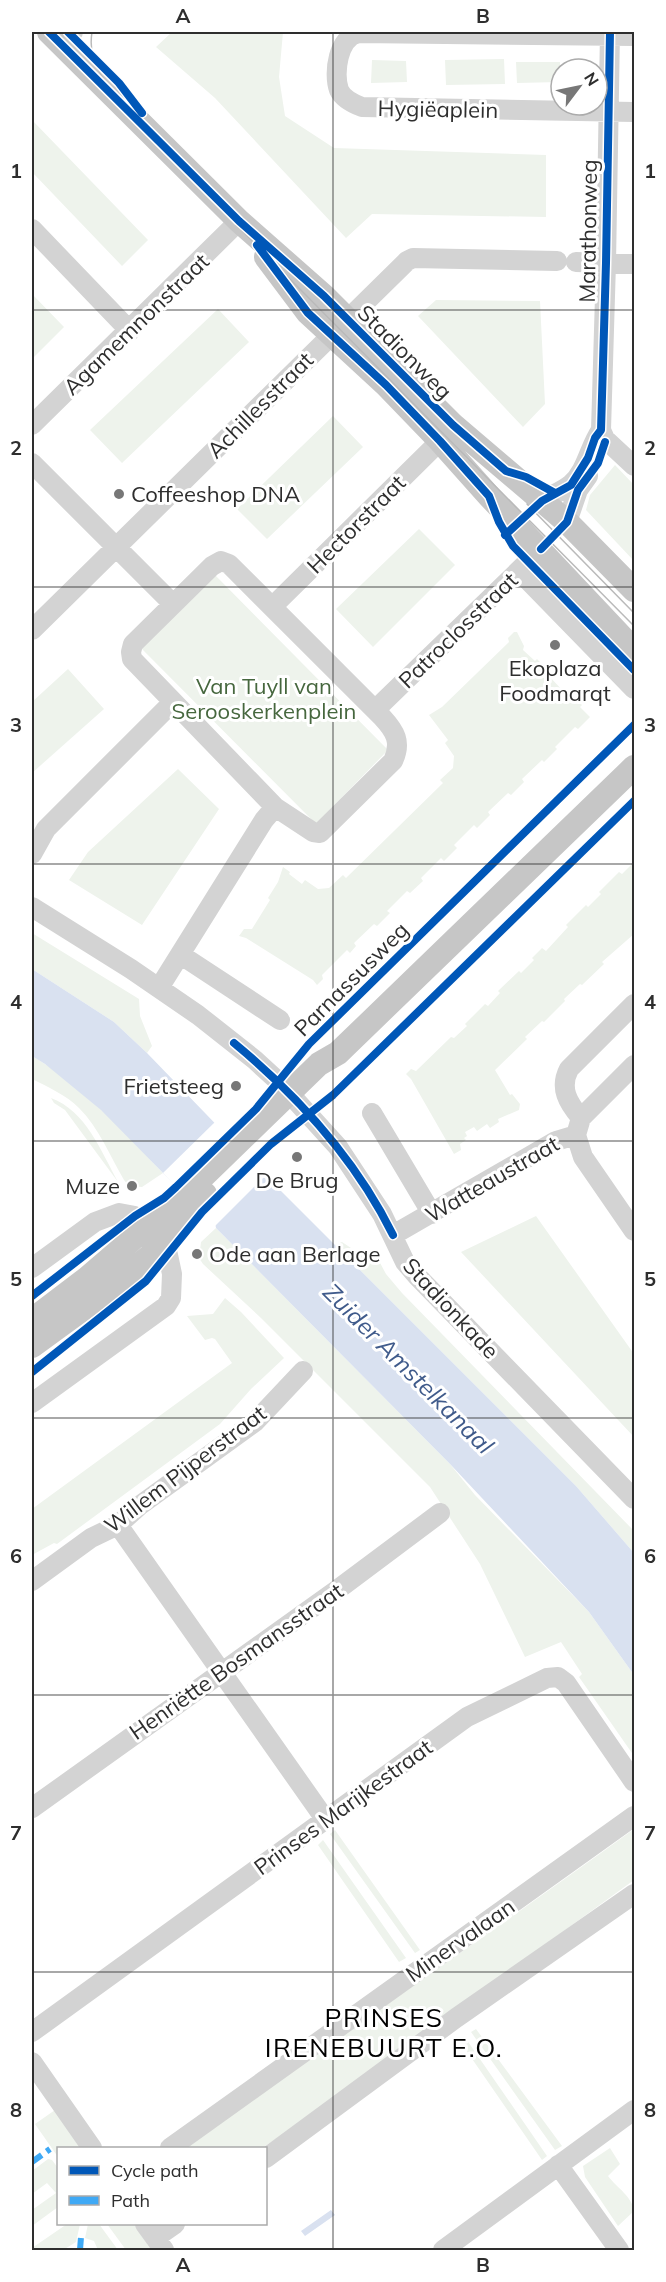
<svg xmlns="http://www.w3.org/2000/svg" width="666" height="2282" font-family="Mulish,sans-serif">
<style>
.green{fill:#eef3ec}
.water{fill:#d9e1f0}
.pier{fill:#fff}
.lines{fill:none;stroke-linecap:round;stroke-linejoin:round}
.minor{stroke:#d3d3d3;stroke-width:20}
.major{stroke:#c6c6c6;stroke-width:24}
.tram{stroke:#bababa;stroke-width:1.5}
.quiet{stroke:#3fa9f5;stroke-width:6;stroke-dasharray:12 6;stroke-linecap:butt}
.cycleway-casing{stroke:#fff;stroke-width:11}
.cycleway{stroke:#0057b8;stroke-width:8}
.grid{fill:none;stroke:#2e2e2e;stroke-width:1.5;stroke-opacity:0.55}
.poi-dot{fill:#777;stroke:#fff;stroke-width:2}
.labels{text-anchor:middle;stroke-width:6;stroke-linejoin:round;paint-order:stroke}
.street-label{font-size:22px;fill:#2e2e2e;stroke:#fff}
.poi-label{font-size:22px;fill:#2e2e2e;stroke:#fff;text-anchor:start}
.park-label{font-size:22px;fill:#46673e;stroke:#fff}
.water-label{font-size:24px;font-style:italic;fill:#405b8b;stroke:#fff}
.quarter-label{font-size:26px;letter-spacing:1.5px;fill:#000;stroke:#fff}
.neatline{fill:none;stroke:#2e2e2e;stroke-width:2}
.grid-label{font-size:20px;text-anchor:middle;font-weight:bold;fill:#2e2e2e}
</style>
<rect width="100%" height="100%" fill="#fff"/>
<path class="green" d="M 172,32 L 283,32 L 279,77 L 285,116 L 334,148 L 546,155 L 546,217 L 372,214 L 346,238 L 215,98 L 156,47 Z
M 504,59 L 505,84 L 446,85 L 445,60 Z
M 372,60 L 406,61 L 407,82 L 371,83 Z
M 516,62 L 560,62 L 560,82 L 517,83 Z
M 32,120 L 148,240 L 122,266 L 32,172 Z
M 32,294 L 64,327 L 34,357 L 32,354 Z
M 436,300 L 540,301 L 545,404 L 523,427 L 418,316 Z
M 218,309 L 249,342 L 122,463 L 90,430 Z
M 333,416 L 363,447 L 267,539 L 237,509 Z
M 615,465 L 634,485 L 634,561 L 586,510 L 590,495 Z
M 419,529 L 455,565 L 373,647 L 336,609 Z
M 215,575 L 388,750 L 316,824 L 141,648 Z
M 514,632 L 517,632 L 524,646 L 523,650 L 535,661 L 537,659 L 550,672 L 548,675 L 566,694 L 569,692 L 582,705 L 580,707 L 590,717 L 578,729 L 575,727 L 555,747 L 557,749 L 544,762 L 542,760 L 522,779 L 524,782 L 511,795 L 508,793 L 488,812 L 490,815 L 477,828 L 474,825 L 454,845 L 457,848 L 444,861 L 441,858 L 421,878 L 423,881 L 410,893 L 407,891 L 387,911 L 390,913 L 377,926 L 374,924 L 354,943 L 356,946 L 350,953 L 347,950 L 322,975 L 323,979 L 317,985 L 313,980 L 246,938 L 239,936 L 244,929 L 252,929 L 270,900 L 268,898 L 278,882 L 283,867 L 290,872 L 289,874 L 302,884 L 305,880 L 318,889 L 329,888 L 343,875 L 346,878 L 443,783 L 440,780 L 453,768 L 454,756 L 445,743 L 448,740 L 429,715 L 442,707 L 509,642 L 508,638 Z
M 68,669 L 104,709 L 32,773 L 32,702 Z
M 178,769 L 219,809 L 142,925 L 69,880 L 88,852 Z
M 634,862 L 634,934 L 602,962 L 604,964 L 582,985 L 580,984 L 564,999 L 565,1001 L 544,1022 L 542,1021 L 525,1037 L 527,1039 L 495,1070 L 510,1095 L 512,1094 L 520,1104 L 519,1110 L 498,1119 L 499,1122 L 490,1128 L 487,1124 L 477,1131 L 474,1127 L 465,1132 L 467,1136 L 464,1138 L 466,1140 L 460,1144 L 461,1150 L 454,1154 L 411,1079 L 406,1074 L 411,1069 L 416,1071 L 451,1037 L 454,1038 L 467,1026 L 465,1024 L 485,1004 L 488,1006 L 500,993 L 498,991 L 519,971 L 521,973 L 534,960 L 532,958 L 542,948 L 546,951 L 568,927 L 566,925 L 586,905 L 588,907 L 601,894 L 599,892 L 619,872 L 622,874 Z
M 32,933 L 139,999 L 140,1016 L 152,1046 L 147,1053 L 114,1022 L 32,969 Z
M 32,1056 C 83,1085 122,1131 163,1173 L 142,1187 L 129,1186 L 124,1180 C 110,1156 99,1128 79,1108 C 66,1095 48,1087 32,1079 Z
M 51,1098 C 86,1111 101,1151 118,1182 L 65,1110 L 54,1103 Z
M 536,1216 L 634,1354 L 634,1437 L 461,1252 Z
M 216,1228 L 450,1464 L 475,1495 L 589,1612 L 634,1675 L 634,1756 L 579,1677 L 582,1674 L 561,1642 L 525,1657 L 480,1564 L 430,1487 L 261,1318 L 203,1264 L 199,1258 L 201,1242 Z
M 342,1242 L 363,1256 L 378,1259 L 386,1274 L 402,1293 L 634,1531 L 634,1553 L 576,1486 L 335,1245 Z
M 225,1298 L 241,1312 L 284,1358 L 251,1389 L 220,1424 L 57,1544 L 54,1543 L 32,1555 L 32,1509 L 232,1363 L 215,1339 L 212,1338 L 205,1340 L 187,1316 L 213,1314 Z
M 634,1829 L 634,1880 L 294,2127 L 262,2148 L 186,2148 C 334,2039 486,1937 634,1829 Z
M 335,1830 L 420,1950 L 415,1953 L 330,1834 Z
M 323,1840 L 406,1958 L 399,1962 L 318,1845 Z
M 476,2029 L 562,2146 L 555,2150 L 471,2032 Z
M 464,2036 L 547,2156 L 542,2160 L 459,2040 Z
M 55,2110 L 82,2148 L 58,2148 L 58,2157 L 35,2124 Z
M 610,2148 L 620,2164 L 608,2176 C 617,2188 632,2196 634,2211 L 618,2226 L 585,2177 L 583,2166 Z
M 48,2159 L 52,2160 L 58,2168 L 58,2207 L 32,2226 L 32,2210 L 56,2193 L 47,2183 L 32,2194 L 32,2171 Z
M 67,2224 L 80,2224 L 76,2242 L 63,2250 L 32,2250 L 32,2248 Z
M 88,2224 L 99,2224 L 118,2250 L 98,2250 L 94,2241 L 85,2238 Z
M 107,2224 L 136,2224 L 155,2250 L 126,2250 Z"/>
<path class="water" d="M 32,969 L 114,1022 L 147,1053 L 265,1175 L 576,1486 L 634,1553 L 634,1675 L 589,1612 L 450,1464 L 216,1228 L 215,1223 L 163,1173 L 101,1110 L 45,1064 L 32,1056 Z
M 331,2210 L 335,2215 L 305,2236 L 301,2231 Z"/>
<path class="pier" d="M 215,1122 L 266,1175 L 215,1226 L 163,1173 Z"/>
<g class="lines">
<path class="minor" d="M 634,36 L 359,33 C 338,37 333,73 339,90 C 343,99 354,104 362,107 L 634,112
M 61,44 L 73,32
M 32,229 L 130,331
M 576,262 L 634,264
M 32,425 L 239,221
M 601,430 L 606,263 L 610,32
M 601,430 L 605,439 L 634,466
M 32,463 L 173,604
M 542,501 C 551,495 563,491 571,484 C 587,470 589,447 601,430
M 567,522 L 578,490 L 588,476
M 221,561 L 229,564 L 382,717 C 395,731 402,742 393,761 L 320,833 L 313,832 L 275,807 L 132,659 L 131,652 L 133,644 L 212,566 Z
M 519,571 L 634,689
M 272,607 L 440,441
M 32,630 L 407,261 L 413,258 L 557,261
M 375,710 L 541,549
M 32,854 L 46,829 L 172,703
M 32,907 L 131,969 L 198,1015 L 255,1060 L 279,1082 L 338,1147 L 382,1214 L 405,1262 L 417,1276 L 634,1499
M 181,955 L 280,1020
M 159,988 L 264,820 L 275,807
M 372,1113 L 432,1214
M 581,1118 C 568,1103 559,1088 569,1069 L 634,1004
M 576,1135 L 583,1157 L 634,1231
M 393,1235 L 556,1141 L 576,1135 L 581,1118 L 634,1065
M 32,1268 L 95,1222 L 119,1213 L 135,1216 L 168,1255 L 172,1274 L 171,1298 L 166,1306 L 32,1403
M 118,1525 L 325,1819
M 32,1581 L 91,1538 L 118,1525 L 139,1506 L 255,1422 L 303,1371
M 32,1808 L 337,1590 L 440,1513
M 32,2032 L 467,1717 L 547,1678 L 558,1677 L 566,1683 L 634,1782
M 32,2062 L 92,2148
M 170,2148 L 634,1816
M 266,2158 L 456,2018 L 634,1894
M 558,2165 L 619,2250
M 145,2224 L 164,2250
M 155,2238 L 175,2224
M 443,2250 L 634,2110"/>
<path class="major" d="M 49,32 L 239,221 L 324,296 L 453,425 L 567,522 L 634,590
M 266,257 L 308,313 L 386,385 L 440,441 L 489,496 L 634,650
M 32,1320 L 86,1279 L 184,1195 L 319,1064 L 338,1053 L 634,767
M 32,1346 L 106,1292 L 150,1256 L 205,1194"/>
<path class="tram" d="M 45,32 L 634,626
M 92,32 C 89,51 94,65 105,81
M 527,504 L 634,613"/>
<path class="quiet" d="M 32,2162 L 50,2149
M 80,2250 L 81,2237"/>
<defs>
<path id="cycleway" d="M 49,32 L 239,221 L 324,296 L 453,425 L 506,471 L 526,477 L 555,493
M 68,32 L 119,83 L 142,113
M 257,245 L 308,313 L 386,385 L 440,441 L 489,496 L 499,522 L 513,546 L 634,670
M 505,535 L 542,501 L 571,485 L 588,458 L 595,438 L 601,430 L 606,263 L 610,32
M 541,549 L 567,522 L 578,490 L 598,463 L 605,442
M 234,1043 C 298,1096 356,1160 393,1235
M 32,1296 L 135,1216 L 164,1198 L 176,1187 L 256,1109 L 309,1044 L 634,725
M 32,1372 L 146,1281 L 202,1212 L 271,1144 L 333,1095 L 634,801"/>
</defs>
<use href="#cycleway" class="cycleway-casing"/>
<use href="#cycleway" class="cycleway"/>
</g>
<path class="grid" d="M 333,32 L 333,2250M 32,310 L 634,310M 32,587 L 634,587M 32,864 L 634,864M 32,1141 L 634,1141M 32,1418 L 634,1418M 32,1695 L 634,1695M 32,1972 L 634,1972"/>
<g class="poi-dot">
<circle cx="119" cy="494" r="6"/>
<circle cx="555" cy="645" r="6"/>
<circle cx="236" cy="1086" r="6"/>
<circle cx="297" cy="1157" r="6"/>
<circle cx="132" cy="1186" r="6"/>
<circle cx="197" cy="1254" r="6"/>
</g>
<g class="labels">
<g class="street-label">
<text transform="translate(438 109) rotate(1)" y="8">Hygiëaplein</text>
<text transform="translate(588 231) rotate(-89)" y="8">Marathonweg</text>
<text transform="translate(136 324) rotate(-44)" y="8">Agamemnonstraat</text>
<text transform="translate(405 352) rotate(45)" y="8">Stadionweg</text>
<text transform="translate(260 405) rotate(-45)" y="8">Achillesstraat</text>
<text transform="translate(356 524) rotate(-45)" y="8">Hectorstraat</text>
<text transform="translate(458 630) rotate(-44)" y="8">Patroclosstraat</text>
<text transform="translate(351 979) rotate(-45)" y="8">Parnassusweg</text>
<text transform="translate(492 1179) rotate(-30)" y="8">Watteaustraat</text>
<text transform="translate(451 1308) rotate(47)" y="8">Stadionkade</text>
<text transform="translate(185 1469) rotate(-37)" y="8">Willem Pijperstraat</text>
<text transform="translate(236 1661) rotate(-35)" y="8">Henriëtte Bosmansstraat</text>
<text transform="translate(343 1807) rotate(-36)" y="8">Prinses Marijkestraat</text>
<text transform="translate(460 1940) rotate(-35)" y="8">Minervalaan</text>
</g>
<g class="poi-label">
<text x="131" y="502">Coffeeshop DNA</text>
<text x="555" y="676" text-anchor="middle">Ekoplaza<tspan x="555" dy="25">Foodmarqt</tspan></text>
<text x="224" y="1094" text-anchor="end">Frietsteeg</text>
<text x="297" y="1188" text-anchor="middle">De Brug</text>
<text x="120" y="1194" text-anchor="end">Muze</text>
<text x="209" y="1262">Ode aan Berlage</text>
</g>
<g class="park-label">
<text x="264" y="694">Van Tuyll van<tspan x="264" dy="25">Serooskerkenplein</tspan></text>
</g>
<g class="water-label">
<text transform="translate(408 1369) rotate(45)" y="8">Zuider Amstelkanaal</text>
</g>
<g class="quarter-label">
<text x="384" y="2027">PRINSES<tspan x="384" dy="30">IRENEBUURT E.O.</tspan></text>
</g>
</g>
<rect width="666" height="2282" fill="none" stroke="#ffffff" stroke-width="66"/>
<rect x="57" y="2147" width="210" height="78" fill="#ffffff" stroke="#ababab" stroke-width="1.5"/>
<rect x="69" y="2166" width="30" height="9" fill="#0057b8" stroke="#ababab" stroke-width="1.5"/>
<text x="111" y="2177" font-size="18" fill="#2e2e2e">Cycle path</text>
<rect x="69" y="2196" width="30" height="9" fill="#3fa9f5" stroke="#ababab" stroke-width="1.5"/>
<text x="111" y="2207" font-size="18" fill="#2e2e2e">Path</text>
<g transform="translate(579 87) rotate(58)"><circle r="28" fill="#ffffff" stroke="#ababab" stroke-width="1.5"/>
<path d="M0-4.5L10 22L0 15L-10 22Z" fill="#777777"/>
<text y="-9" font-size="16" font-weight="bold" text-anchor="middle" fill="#2e2e2e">N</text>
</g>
<rect x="33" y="33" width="600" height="2216" class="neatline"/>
<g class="grid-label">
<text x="183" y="23">A</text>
<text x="483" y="23">B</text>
<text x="16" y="178">1</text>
<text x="650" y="178">1</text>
<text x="16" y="455">2</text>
<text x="650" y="455">2</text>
<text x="16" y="732">3</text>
<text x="650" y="732">3</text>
<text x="16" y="1009">4</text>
<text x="650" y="1009">4</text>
<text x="16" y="1286">5</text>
<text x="650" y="1286">5</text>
<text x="16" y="1563">6</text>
<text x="650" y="1563">6</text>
<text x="16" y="1840">7</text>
<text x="650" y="1840">7</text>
<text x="16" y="2117">8</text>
<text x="650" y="2117">8</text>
<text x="183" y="2272">A</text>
<text x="483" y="2272">B</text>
</g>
</svg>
